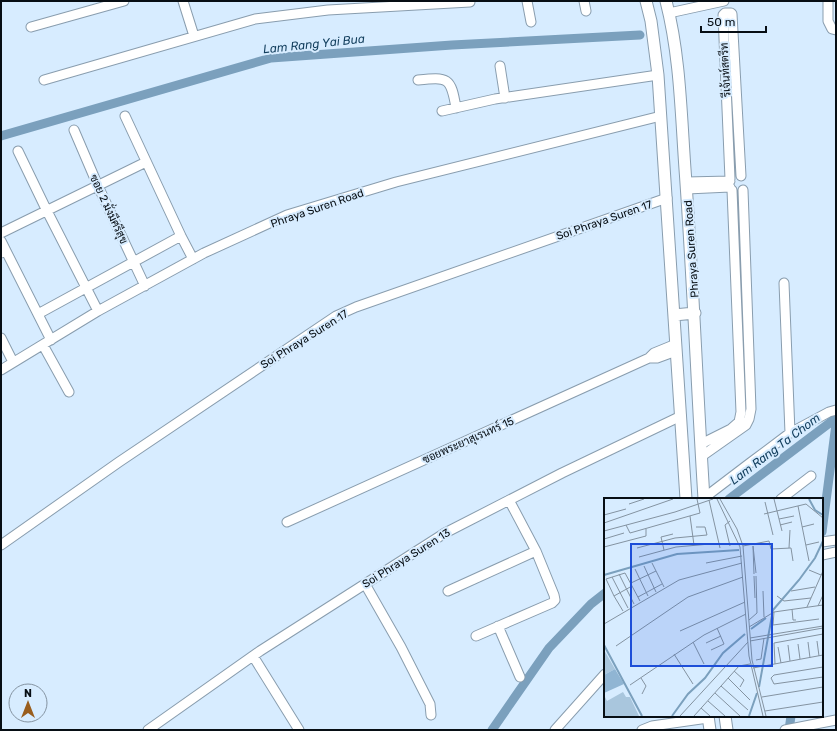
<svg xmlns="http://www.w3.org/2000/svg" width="837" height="731" font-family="Rubik,Sarabun,sans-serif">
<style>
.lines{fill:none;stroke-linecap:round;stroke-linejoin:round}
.canal{stroke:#7ba0bd;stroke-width:9}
.minor-casing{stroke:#899dae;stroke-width:11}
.tertiary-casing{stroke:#899dae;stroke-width:13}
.minor{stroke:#fff;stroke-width:9}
.tertiary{stroke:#fff;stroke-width:11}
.labels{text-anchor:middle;stroke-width:4;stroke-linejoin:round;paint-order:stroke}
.street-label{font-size:11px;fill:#070e14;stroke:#d7ecff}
.water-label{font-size:12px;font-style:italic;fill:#123e5d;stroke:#d7ecff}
.inset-river{fill:none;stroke:#7ba0bd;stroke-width:2}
.inset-road{fill:none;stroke:#8493a1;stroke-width:1}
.view{fill:#1d4ed8;fill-opacity:0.15;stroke:#1d4ed8;stroke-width:2}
.inset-edge{fill:none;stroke:#070e14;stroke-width:2}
</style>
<rect width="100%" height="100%" fill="#d7ecff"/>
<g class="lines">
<path class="canal" d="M 1,136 L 271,58 L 452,45 L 640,35
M 729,499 L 836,418
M 822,532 L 836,424
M 492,730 L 549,648 L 591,604 L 605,593
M 789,730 L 791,716"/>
<defs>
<path id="minor" d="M 183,1 L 194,36
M 527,1 L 531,22
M 584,1 L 586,11
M 828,1 L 828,21 L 832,29 L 836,30
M 669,13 L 724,1
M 31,27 L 124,1
M 500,66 L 505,98
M 44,80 L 255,19 L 328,10 L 470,2
M 418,80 C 448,77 451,77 456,108
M 442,111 L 495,99 L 658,75
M 125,116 L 181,236 L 193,259
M 74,130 L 98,186 L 145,286
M 18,151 L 47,211 L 98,311
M 730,179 L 723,15 L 725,13 L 731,13 L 732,14 L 741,176
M 686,182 L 730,181
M 687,189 L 730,187
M 1,233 L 146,162
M 1,241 L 6,251 L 1,253
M 6,251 L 51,340
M 784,283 L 790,433
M 38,314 L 181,236
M 1,338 L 13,362
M 43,345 L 69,392
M 649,358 L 657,358 L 676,351
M 1,370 L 98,311 L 204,253 L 287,215 L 396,182 L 661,116
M 701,444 L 731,429 L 739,422 L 741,412 L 732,190
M 702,456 L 746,425 L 749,419 L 751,409 L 743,190
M 704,498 L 750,463 L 790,433 L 829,412 L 836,410
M 781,499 L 811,476
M 287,522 L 649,358 L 654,353 L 676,344
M 822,542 L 836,540
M 1,545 L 119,462 L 336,316 L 356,307 L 667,198
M 822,555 L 836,552
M 365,584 L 401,647 L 430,704 L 431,715
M 448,591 L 536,551
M 498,626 L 520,677
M 476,636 L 552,603 L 555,600 L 554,595 L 536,551 L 509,500
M 253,656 L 299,730
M 148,730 L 260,651 L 445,533 L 562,473 L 681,416
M 555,730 L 605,674
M 642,730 L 652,726 L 708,718
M 785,730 L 836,720"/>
<path id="tertiary" d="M 646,1 L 651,21 L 658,75 L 686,499
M 666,1 C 680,55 681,113 685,169 C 693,279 697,389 704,499
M 674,315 L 695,313
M 708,716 L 710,730
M 725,716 L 727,730"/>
</defs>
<use href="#minor" class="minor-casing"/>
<use href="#tertiary" class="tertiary-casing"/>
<use href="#minor" class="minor"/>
<use href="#tertiary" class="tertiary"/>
</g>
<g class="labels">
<g class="street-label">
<text transform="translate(725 70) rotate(-93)" y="4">รีเจ้นท์สตรีท</text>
<text transform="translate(317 208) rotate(-19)" y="4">Phraya Suren Road</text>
<text transform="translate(109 209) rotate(65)" y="4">ซอย 2 มั่งมีศรีสุข</text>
<text transform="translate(604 220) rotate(-19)" y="4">Soi Phraya Suren 17</text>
<text transform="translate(691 249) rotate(-94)" y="4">Phraya Suren Road</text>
<text transform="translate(304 339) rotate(-32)" y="4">Soi Phraya Suren 17</text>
<text transform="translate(468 440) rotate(-24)" y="4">ซอยพระยาสุเรนทร์ 15</text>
<text transform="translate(406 558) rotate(-32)" y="4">Soi Phraya Suren 13</text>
</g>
<g class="water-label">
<text transform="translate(314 44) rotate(-6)" y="4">Lam Rang Yai Bua</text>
<text transform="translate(775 449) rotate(-37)" y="4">Lam Rang Ta Chom</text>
</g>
</g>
<g transform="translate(604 498)">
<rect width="219" height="219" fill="#d7ecff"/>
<path d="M 0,152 L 11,171 L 0,177 ZM 19,194 L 22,199 L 26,199 L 35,218 L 0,218 L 0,197 L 3,203 Z" fill="#a9c6dd"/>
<path d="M 11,171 L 20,186 L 0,195 L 0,177 Z" fill="#90b5d3"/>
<path class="inset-river" d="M 205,1 L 211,12 L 219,17M 0,77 L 73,56 L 135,52M 147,131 L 162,120M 0,147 L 38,218M 155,189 L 169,112 L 195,82 L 211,60 L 219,43M 68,218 L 84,196 L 101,180 L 119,155 L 141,136M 145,218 L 153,195"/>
<path class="inset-road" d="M 113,1 L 136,49 L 145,158 L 159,218M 116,1 L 133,31 L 139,48 L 148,162 L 162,218M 170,1 L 178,33M 105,2 L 116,50M 161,4 L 169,37M 25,6 L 40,1M 194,8 L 205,63M 160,16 L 202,6 L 219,20M 0,17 L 22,11M 86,18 L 90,47M 175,21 L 190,18M 126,23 L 121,27 L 126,48M 0,25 L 69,1M 22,27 L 26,35 L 96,15 L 93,1M 176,27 L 188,24M 198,29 L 210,26M 0,33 L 71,14 L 109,1M 0,41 L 20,35M 202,47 L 215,44M 139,48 L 165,43 L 167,51 L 187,50 L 189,63M 0,49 L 42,38 L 42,31M 33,50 L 71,40 L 103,37 L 101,29 L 92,29M 185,50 L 186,32M 60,52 L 57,39 L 69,36M 35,59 L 72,49 L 106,46M 48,65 L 60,89M 102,65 L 138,58M 40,68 L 52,94M 31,71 L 44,98M 205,72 L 217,77M 15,76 L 30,106M 150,76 L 149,48 L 152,75M 150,78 L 151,100M 8,79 L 24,110M 27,85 L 52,73M 28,88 L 36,103M 159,93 L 160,119M 187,93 L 211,89M 10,98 L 28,88 L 21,75 L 2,81 L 10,98 L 19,113M 173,98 L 180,103 L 207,100M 34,99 L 58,86M 214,108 L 219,97M 203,109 L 219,73M 188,111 L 189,122 L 192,122M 170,114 L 169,127 L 215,121M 145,122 L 153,115 L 152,78M 0,126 L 75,82 L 138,65M 145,129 L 170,114 L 219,107M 76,133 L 141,104M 146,140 L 219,128M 146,143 L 219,130M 213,143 L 215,158M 89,144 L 100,166M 204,144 L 206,160M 102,145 L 117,138M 194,146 L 196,161M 184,147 L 186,163M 12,148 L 84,99 L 139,79M 174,149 L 177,165M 107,152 L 120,146 L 113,130M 70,156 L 89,186M 152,162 L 157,161 L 160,140M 171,166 L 170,145 L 219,136M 219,169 L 170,177 L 167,180 L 170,186 L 219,179M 149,170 L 219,157M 130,173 L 140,182 L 136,189M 37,180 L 42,188 L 38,196M 124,180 L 146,202M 26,187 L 100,137 L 142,116M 117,188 L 144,212M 111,195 L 136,218M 158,199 L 219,189M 104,203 L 121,218M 97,210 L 106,218M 161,213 L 219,204M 76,218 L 144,144M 90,218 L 135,168 L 146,166"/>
<path class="view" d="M 27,46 L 168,46 L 168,168 L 27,168 Z"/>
<rect width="219" height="219" class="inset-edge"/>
</g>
<rect width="837" height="731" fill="none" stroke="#070e14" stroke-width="4"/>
<g transform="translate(28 703)"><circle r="19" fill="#d7ecff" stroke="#8493a1"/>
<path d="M0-3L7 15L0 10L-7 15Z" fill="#995e1e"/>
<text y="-6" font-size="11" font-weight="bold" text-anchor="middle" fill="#070e14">N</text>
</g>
<path d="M701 26v6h65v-6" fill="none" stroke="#070e14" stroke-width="2"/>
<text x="707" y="26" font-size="12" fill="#070e14" stroke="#d7ecff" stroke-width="3" paint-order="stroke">50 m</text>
</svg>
